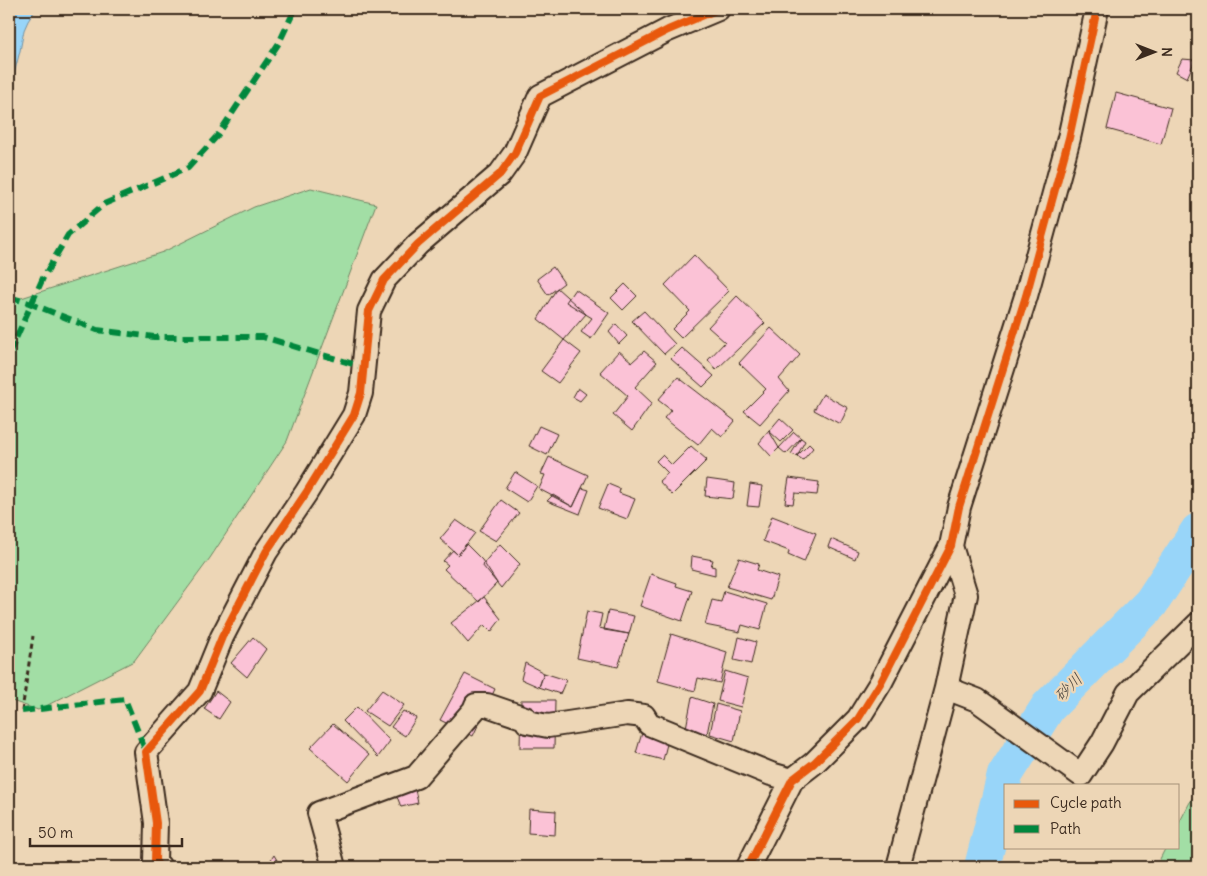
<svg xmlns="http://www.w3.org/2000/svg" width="1207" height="876" font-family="Delius,'Klee One',sans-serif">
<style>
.green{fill:#a2dea5;stroke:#6e8462}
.water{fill:#98d5f9;stroke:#7391a1}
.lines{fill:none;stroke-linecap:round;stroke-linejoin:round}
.river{stroke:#98d5f9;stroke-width:36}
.building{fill:#fbc2d6;stroke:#3b2a1e}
.street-casing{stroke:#3b2a1e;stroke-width:26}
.path{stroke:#3b2a1e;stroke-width:3;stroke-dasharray:5 4;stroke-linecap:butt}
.street{stroke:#edd6b6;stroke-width:22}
.quiet{stroke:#00873e;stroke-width:6;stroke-dasharray:12 6;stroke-linecap:butt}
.cycleway-casing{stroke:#edd6b6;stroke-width:11}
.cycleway{stroke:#e8590c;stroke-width:8}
.labels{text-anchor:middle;stroke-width:4.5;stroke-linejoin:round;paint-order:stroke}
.water-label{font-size:16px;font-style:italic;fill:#49443f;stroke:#edd6b6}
</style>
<rect width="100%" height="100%" fill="#edd6b6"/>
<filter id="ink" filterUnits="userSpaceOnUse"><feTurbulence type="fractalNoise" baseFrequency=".02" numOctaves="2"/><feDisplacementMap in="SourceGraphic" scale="10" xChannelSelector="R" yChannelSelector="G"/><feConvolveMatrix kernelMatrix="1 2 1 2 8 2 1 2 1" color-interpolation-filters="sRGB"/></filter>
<g filter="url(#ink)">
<path class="green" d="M 311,188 L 376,204 L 287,441 L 210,558 L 134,661 L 38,710 L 9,700 L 9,302 L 163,252 L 254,207 Z
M 1198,787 L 1198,867 L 1156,867 L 1166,847 L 1178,847 L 1178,825 Z"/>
<path class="water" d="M 9,9 L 36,9 L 28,21 L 24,30 L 20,51 L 9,93 Z"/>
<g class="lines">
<path class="river" d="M 982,867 L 1005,775 L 1048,707 L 1151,603 L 1198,531"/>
</g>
<path class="building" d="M 1182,59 L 1195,60 L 1187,78 L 1176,72 Z
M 1116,93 L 1171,108 L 1161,144 L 1107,129 Z
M 694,255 L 729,291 L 681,338 L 672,329 L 690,311 L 665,285 Z
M 553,267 L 564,283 L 548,295 L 537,279 Z
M 625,284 L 637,296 L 623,310 L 611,298 Z
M 557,288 L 586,314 L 564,340 L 538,319 Z
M 575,289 L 609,313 L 591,339 L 581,332 L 592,318 L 566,302 Z
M 737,296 L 765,323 L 716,370 L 708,360 L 725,342 L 708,327 Z
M 644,311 L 675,344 L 664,354 L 632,321 Z
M 616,324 L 627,336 L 619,344 L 609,332 Z
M 771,328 L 800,355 L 779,379 L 789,391 L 760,424 L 744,411 L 766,389 L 739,363 Z
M 564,340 L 581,353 L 558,383 L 541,371 Z
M 682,348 L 714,376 L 703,387 L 671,359 Z
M 619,351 L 632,362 L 644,351 L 657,362 L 635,387 L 652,403 L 632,431 L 613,415 L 628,396 L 600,372 Z
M 678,377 L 735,421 L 722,437 L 712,428 L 698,445 L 664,418 L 671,410 L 658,400 Z
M 578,388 L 586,394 L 580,401 L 573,397 Z
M 823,394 L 848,408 L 840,424 L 814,410 Z
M 780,418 L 793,430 L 781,442 L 769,431 Z
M 539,426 L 557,434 L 547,455 L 529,446 Z
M 769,431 L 779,448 L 771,456 L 759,443 Z
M 794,432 L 801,438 L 786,454 L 779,448 Z
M 801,438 L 805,441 L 797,456 L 791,454 Z
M 809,444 L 813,448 L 803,460 L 797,456 Z
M 691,446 L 707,460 L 672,495 L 659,481 L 668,473 L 656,461 L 662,455 L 672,465 Z
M 549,457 L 588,475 L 573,507 L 539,489 L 545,475 L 541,474 Z
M 515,472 L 537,486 L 527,502 L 505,488 Z
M 789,478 L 819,482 L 817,495 L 795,493 L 793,504 L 785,503 Z
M 707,479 L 735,483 L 733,499 L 705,496 Z
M 608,484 L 620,489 L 619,493 L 635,499 L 627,519 L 598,508 Z
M 750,484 L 762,486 L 759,507 L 747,506 Z
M 582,488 L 589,490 L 580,514 L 547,501 L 553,495 L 573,507 Z
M 501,500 L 519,513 L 496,541 L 479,531 Z
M 772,516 L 816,533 L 804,562 L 788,555 L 789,551 L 763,541 Z
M 456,520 L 475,533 L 458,555 L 440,539 Z
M 831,539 L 858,551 L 855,559 L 828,547 Z
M 466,544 L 482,560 L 497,583 L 479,602 L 444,569 L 448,565 L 443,561 L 453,550 L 458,555 Z
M 500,544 L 520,564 L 501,588 L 482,565 Z
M 692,556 L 713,560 L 711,566 L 715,567 L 715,575 L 691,569 Z
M 739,558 L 759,564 L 757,570 L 778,577 L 771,600 L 727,587 Z
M 651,574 L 677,583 L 676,586 L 692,591 L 682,621 L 640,606 Z
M 724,591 L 767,604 L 760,630 L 742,625 L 740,632 L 705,625 L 712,600 L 721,602 Z
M 484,597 L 501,619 L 491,632 L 484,625 L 468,643 L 451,623 Z
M 587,611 L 602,614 L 599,628 L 629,634 L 618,667 L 577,658 Z
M 608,611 L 634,616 L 629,634 L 604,630 Z
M 671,634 L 727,652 L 720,683 L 698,678 L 695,691 L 658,681 Z
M 253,637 L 266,649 L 247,677 L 231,663 Z
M 739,637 L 756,642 L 751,664 L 734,660 Z
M 525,663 L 544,673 L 539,687 L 521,679 Z
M 725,671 L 748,678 L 741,707 L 718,701 Z
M 544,673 L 566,680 L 560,694 L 539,687 Z
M 465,674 L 495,689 L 473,736 L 440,720 Z
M 382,690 L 404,705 L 388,726 L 365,711 Z
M 216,691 L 230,702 L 219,719 L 204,709 Z
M 692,697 L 713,704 L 707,734 L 686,728 Z
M 521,700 L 555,700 L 554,748 L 520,748 Z
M 716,704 L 740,711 L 734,741 L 710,734 Z
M 357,707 L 390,741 L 378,757 L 343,721 Z
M 403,711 L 416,718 L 405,736 L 391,727 Z
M 333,724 L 369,755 L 348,781 L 310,748 Z
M 642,733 L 668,740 L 663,760 L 636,753 Z
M 414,785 L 418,803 L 401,807 L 398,799 L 386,788 Z
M 529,809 L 556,811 L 555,835 L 528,833 Z
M 274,855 L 281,867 L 252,867 L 264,861 L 268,864 Z"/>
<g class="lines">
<defs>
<path id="street" d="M 946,688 L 977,700 L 1081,775 L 1102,743 L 1128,693 L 1198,624
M 160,867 L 155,861 L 156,823 L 146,752 L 200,691 L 222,637 L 266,552 L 306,493 L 354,415 L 361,393 L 369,311 L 384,280 L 418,244 L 500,174 L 515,153 L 540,96 L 668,30 L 718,9
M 334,867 L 319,813 L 416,777 L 474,710 L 476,705 L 487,705 L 525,718 L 527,722 L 548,726 L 627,714 L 644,716 L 649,724 L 771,774 L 792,780
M 748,867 L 792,780 L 814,763 L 858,719 L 881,682 L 951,546 L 959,507 L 1026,296 L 1069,138 L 1097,9
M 898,867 L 946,688 L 966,595 L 951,546"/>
</defs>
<use href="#street" class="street-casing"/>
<path class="path" d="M 22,711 L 33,636"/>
<use href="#street" class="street"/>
<path class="quiet" d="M 9,297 L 29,303 L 97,330 L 154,337 L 263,337 L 363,367
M 9,354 L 43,278 L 68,235 L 104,204 L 188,168 L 217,136 L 279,43 L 295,9
M 22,711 L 125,699 L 146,752"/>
<defs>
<path id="cycleway" d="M 160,867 L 155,861 L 156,823 L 146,752 L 200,691 L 222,637 L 266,552 L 306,493 L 354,415 L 361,393 L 369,311 L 384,280 L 418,244 L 500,174 L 515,153 L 540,96 L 668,30 L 718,9
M 748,867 L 792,780 L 814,763 L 858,719 L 881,682 L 951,546 L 959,507 L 1026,296 L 1069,138 L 1097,9"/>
</defs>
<use href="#cycleway" class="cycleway-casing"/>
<use href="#cycleway" class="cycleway"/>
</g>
</g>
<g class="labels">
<g class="water-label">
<text transform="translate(1068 687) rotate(-45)" y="6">砂川</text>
</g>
</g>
<rect width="1207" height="876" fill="none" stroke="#edd6b6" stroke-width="30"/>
<rect x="15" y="15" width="1177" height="846" fill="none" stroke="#3b2a1e" stroke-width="2" filter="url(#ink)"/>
<rect x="1004" y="784" width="175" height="65" fill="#edd6b6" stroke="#a69179"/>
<rect x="1014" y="800" width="25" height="8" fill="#e8590c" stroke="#a69179"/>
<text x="1050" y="808" font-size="15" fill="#3b2a1e">Cycle path</text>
<rect x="1014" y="825" width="25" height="8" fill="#00873e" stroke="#a69179"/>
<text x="1050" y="834" font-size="15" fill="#3b2a1e">Path</text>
<g transform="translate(1154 52) rotate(90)" stroke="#edd6b6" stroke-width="4" paint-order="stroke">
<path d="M0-4L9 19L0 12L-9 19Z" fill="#3b2a1e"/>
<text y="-8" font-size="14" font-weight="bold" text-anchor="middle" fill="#3b2a1e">N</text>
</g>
<path d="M30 838v8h152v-8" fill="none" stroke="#3b2a1e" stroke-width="2.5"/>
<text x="38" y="838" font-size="15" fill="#3b2a1e" stroke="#edd6b6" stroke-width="4" paint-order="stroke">50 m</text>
</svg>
